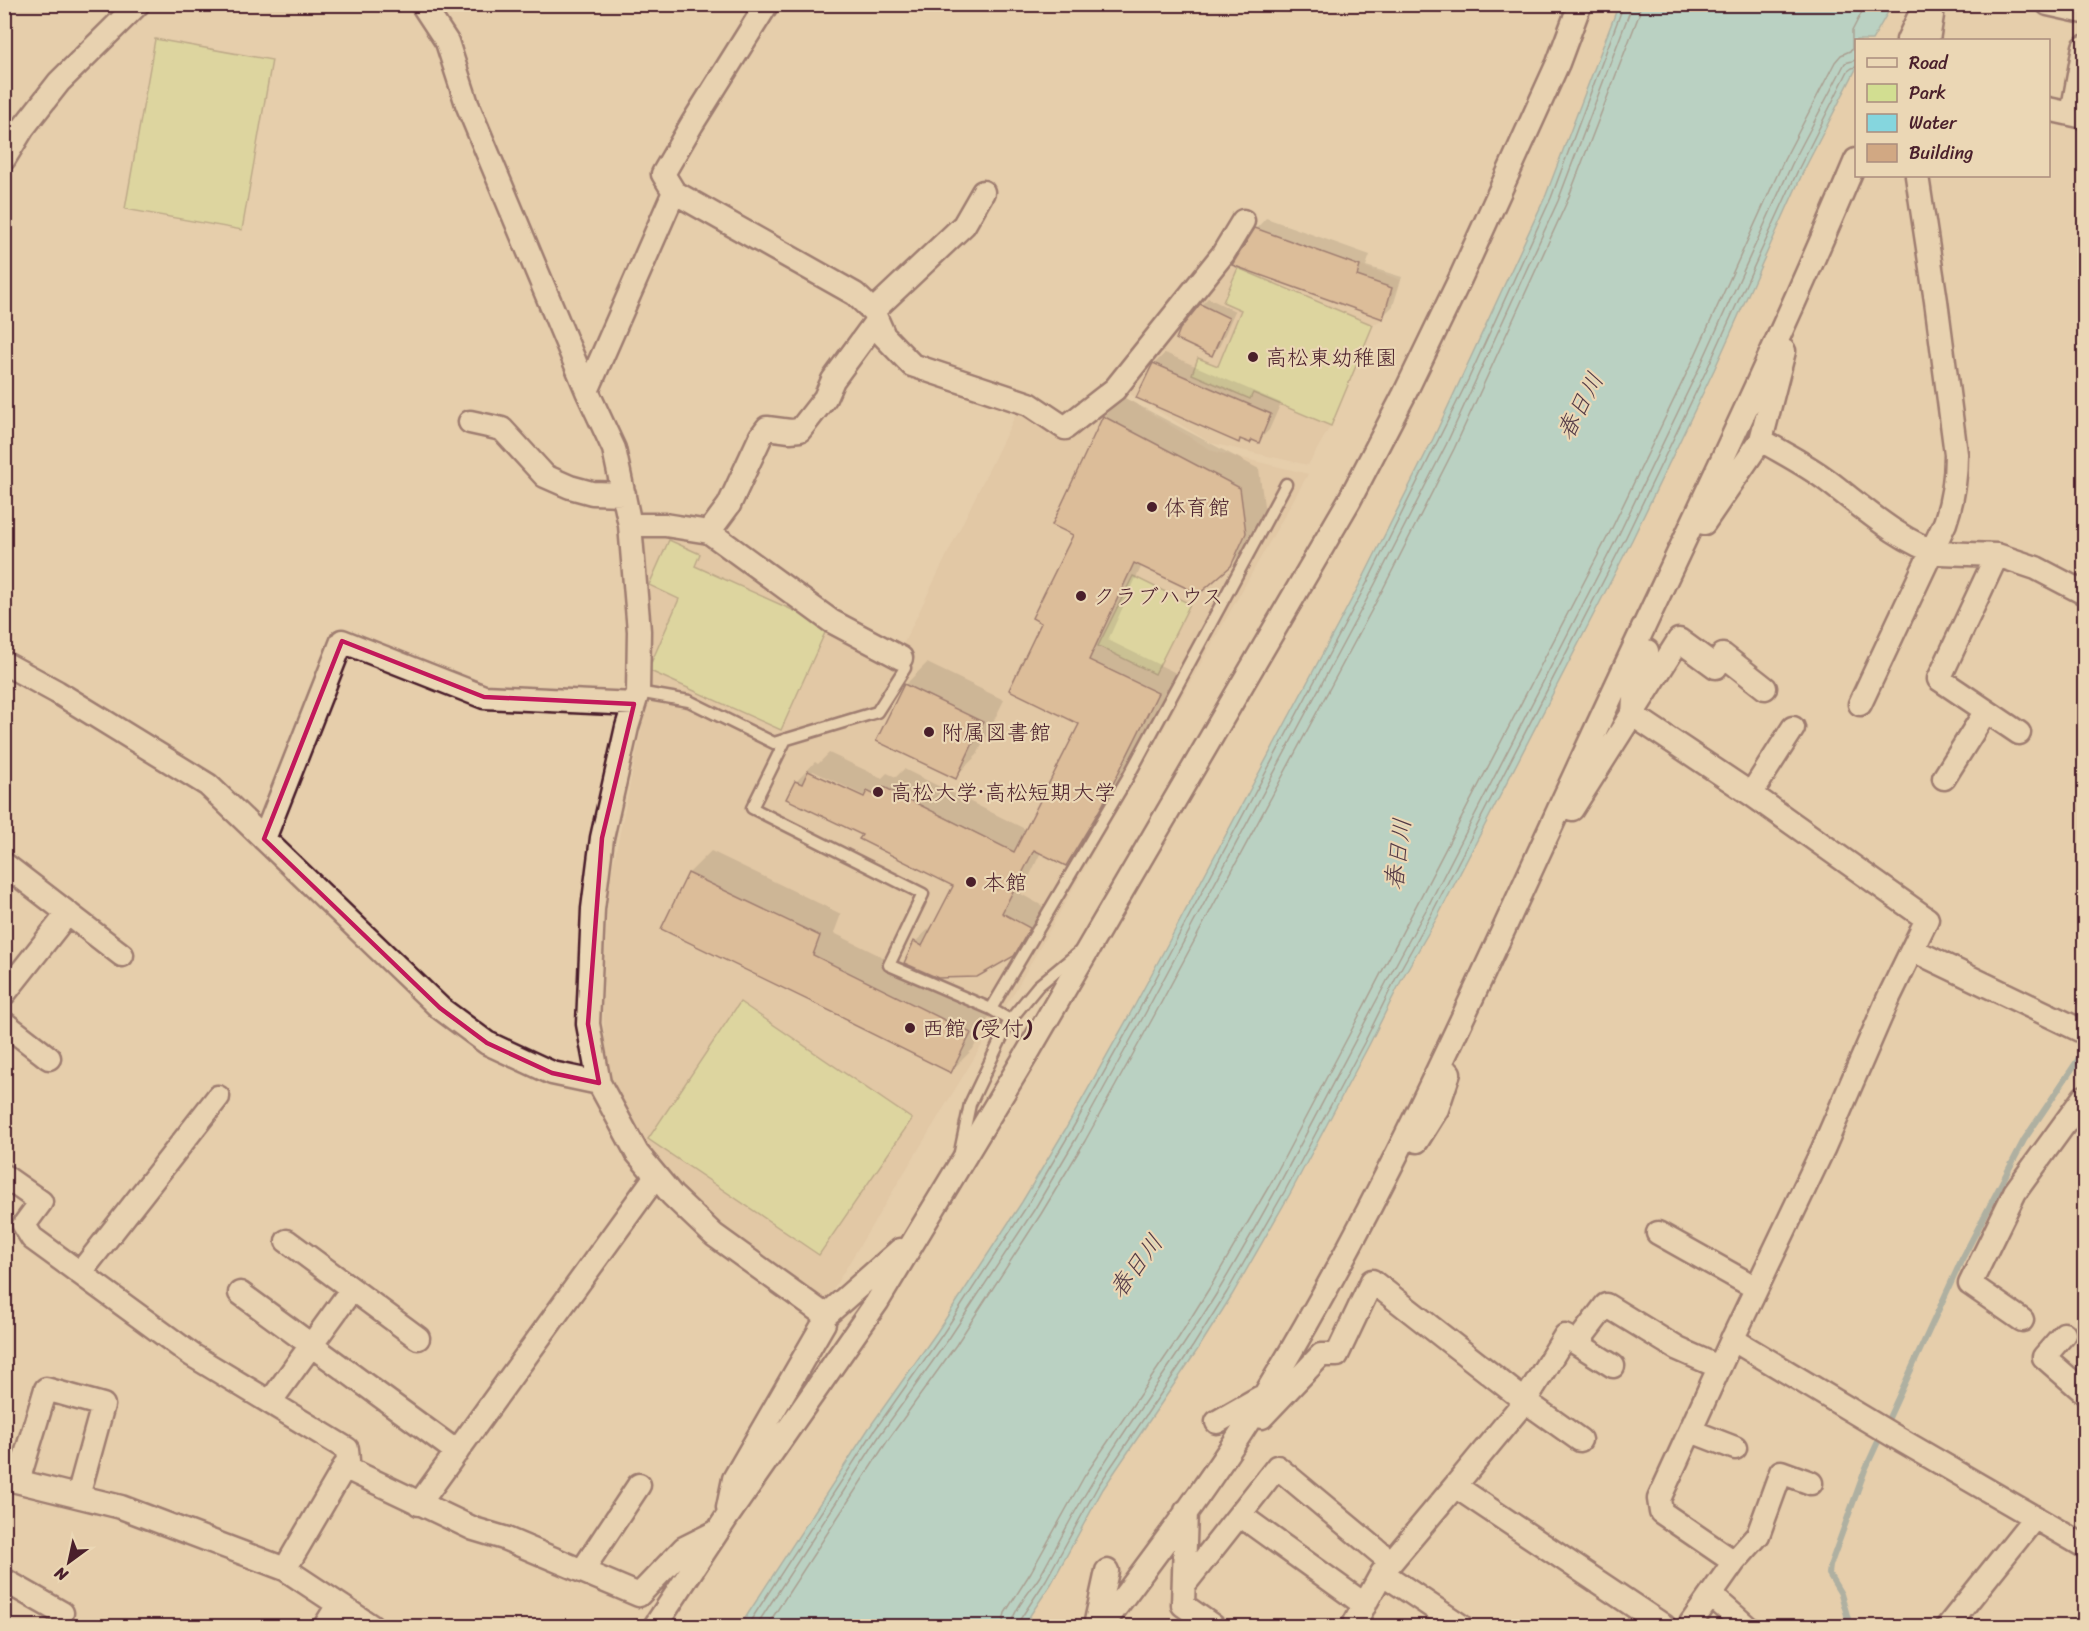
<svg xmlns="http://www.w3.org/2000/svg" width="2089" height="1631" font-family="Sriracha,'Klee One',sans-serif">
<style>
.built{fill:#ddc09d}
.green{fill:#d2de91;stroke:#8e7e5e;stroke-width:1.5}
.water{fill:#85d6de;stroke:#6d8d96;stroke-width:1.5}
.shadow{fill:#0003;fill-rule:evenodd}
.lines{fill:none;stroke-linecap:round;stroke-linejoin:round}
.shore{stroke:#626873;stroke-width:1.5}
.stream{stroke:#6d8d96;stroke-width:6}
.building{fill:#d1a883;stroke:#4a1f2b;stroke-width:1.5}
.service-casing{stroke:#4a1f2b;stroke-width:15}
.minor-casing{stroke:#4a1f2b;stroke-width:27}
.service{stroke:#ebd7b5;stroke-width:10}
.minor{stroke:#ebd7b5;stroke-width:22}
.marked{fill:none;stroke:#c2185b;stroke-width:4.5;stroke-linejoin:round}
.poi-dot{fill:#4a1f2b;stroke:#ebd7b5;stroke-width:2}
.labels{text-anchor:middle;stroke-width:4.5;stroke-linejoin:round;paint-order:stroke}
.poi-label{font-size:22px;fill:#4a1f2b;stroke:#ebd7b5;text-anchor:start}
.water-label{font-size:24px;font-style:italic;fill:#533a46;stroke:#ebd7b5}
</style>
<rect width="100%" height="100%" fill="#e6ceab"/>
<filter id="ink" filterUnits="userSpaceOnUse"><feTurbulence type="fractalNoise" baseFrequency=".0167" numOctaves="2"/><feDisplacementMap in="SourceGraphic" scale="12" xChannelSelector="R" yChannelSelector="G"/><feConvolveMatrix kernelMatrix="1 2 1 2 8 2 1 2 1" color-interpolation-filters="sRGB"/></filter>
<g filter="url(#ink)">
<path class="built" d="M 1245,225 L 1401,280 L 1383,319 L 1373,325 L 1331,425 L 1308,465 L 1211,443 L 1122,389 Z
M 1117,393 L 1213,451 L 1308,474 L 1015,991 L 824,1304 L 720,1227 L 646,1154 L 607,1077 L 603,1005 L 609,886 L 648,698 L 653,632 L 641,532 L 705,539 L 895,661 L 1020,406 L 1078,430 Z"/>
<path class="green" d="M 155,39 L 272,60 L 242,230 L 125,209 Z
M 1238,268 L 1373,325 L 1331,426 L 1253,393 L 1250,399 L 1192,374 L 1198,358 L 1218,366 L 1241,310 L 1223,302 Z
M 669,540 L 700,554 L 695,566 L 828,626 L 781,730 L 648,670 L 679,599 L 649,585 Z
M 1133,576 L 1190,604 L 1155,674 L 1098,646 Z
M 740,1002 L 912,1119 L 819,1255 L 648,1139 Z"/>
<path class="water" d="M 1619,4 L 1892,5 L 1872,40 L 1856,40 L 1856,69 L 1804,170 L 1714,370 L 1632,540 L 1438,916 L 1403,977 L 1369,1045 L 1291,1192 L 1232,1295 L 1198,1349 L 1103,1489 L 1051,1584 L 1023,1626 L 740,1626 L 869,1428 L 937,1332 L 1022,1202 L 1065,1130 L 1135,1005 L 1363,578 L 1433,439 L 1546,195 Z"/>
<path class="shadow" d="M 1266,218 L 1370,255 L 1366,266 L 1402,277 L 1393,306 L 1382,317 L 1256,229 Z
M 1208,298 L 1235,311 L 1219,347 L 1212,354 L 1201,305 Z
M 1165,353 L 1281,403 L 1269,430 L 1258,441 L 1242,438 L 1238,441 L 1154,364 Z
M 1123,397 L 1259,469 L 1265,513 L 1250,545 L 1230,565 L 1142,565 L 1108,640 L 1176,673 L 1121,785 L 1085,845 L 1066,865 L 1041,852 L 1021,894 L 1048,909 L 1032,935 L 1013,955 L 938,976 L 915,942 L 935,923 L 955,885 L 864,834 L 796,782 L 815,762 L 818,764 L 829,753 L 882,778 L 887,773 L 896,777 L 904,769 L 1027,830 L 1081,723 L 1043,622 L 1075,534 L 1054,525 L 1104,416 ZM 813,771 L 871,799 L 870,802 L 811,774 Z
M 927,663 L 1004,700 L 977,755 L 955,777 L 905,685 Z
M 711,851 L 841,914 L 834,933 L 992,1011 L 973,1049 L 951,1071 L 851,1020 L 663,929 L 689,873 Z"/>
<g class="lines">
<path class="shore" d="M 747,1626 L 874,1431 L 942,1335 L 1027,1206 L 1070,1133 L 1140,1008 L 1368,581 L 1468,380 L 1551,198 L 1624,4
M 756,1626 L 880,1435 L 948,1340 L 1034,1210 L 1077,1137 L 1146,1012 L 1375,584 L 1446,445 L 1558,201 L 1630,11 L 1631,4
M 767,1626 L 888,1440 L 956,1345 L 1041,1214 L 1085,1141 L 1154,1016 L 1383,589 L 1454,449 L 1566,204 L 1639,15 L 1640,4
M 1002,1626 L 1005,1613 L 1031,1572 L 1084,1477 L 1179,1337 L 1212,1284 L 1272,1181 L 1349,1035 L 1611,530 L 1693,360 L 1784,160 L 1835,62 L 1841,55 L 1852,50 L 1852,31 L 1866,4
M 1011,1626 C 1012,1611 1032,1589 1040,1576 C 1052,1555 1063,1533 1075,1512 C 1118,1435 1174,1364 1220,1288 C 1294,1165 1355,1035 1426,910 L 1619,534 L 1701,364 L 1792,164 L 1845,63 L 1856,60
M 1018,1626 L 1019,1621 L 1046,1580 L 1098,1486 L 1193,1346 L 1227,1292 L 1286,1189 L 1364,1043 L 1398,974 L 1432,913 L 1626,537 L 1708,367 L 1799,168 L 1848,71 L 1852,68 L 1856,67"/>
<path class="stream" d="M 1850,1626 L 1841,1594 L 1829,1574 L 1830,1566 L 1865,1470 L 1961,1261 L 2024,1140 L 2084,1051"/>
</g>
<path class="building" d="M 1255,228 L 1360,266 L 1357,276 L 1392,288 L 1383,319 L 1232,265 Z
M 1200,304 L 1229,318 L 1212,356 L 1176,339 L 1180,329 Z
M 1153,363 L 1271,414 L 1259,443 L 1252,440 L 1250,443 L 1240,439 L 1239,443 L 1136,398 Z
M 1103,416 L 1240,488 L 1246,533 L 1231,566 L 1199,594 L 1134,563 L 1089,660 L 1158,693 L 1102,806 L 1066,866 L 1034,850 L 1002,913 L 1030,928 L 1014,956 L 977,977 L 938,978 L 904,963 L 914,941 L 922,946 L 953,886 L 859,839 L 862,835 L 786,799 L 795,781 L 802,784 L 808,771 L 864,797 L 867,791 L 879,797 L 884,787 L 1014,852 L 1079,724 L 1009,690 L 1041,623 L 1032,618 L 1073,535 L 1052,525 Z
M 904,684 L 983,722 L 956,779 L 876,741 Z
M 688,873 L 820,936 L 813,955 L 971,1033 L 951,1073 L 848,1022 L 849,1020 L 661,929 Z"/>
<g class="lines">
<defs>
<path id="service" d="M 638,692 L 689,701 L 774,743 L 877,712 L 905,668
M 786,739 L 752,808 L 923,894 L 889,965 L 991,1009 L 1010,1020
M 991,1009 L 1128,777 L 1286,484
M 960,1152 L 970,1104 L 1010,1020 L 1038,986 L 1079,952"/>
<path id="minor" d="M 422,4 L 447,42 L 467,104 L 587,391 L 614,449 L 630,525 L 639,631 L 638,692 L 627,727 L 602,838 L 593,909 L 588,1024 L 599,1083 L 637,1153 L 672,1195 L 714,1235 L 822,1313 L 824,1323 L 734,1479 L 728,1508
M 1928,4 L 1932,15 L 1928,40
M 2048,4 L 2084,12
M 1908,40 L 1925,4
M 2048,109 L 2084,117
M 2072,114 L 2084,47
M 4,159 L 23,128 L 59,82 L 138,4
M 674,192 L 663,174 L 692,124 L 767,4
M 873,311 L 964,225 L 983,192
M 587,391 L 674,192 L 855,294 L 873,311 L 884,336 L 912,365 L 1029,404 L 1065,428 L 1115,389 L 1223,254 L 1243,221
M 470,422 L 502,429 L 545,476 L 570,487 L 592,493 L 624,494
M 1761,440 L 1784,351
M 1704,523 L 1761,440 C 1783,453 1807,465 1828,481 C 1860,505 1901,543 1940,553 L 1997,555 L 2036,568 L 2084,593
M 630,525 L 665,525 L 709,532 L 831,621 L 901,658
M 709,532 L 729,505 L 761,436 L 767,428 L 790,431 L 800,430 L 825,398 L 833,380 L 877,320
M 1997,555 L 1939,679 L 2019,733
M 1647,651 L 1635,683 L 1633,715 L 1751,794 L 1927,919 L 1889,997 L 1823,1149 L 1731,1342 L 1659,1499 L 1661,1512 L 1734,1562
M 4,663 L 57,692 L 208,785 L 440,1008 L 487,1043 L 552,1073 L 599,1083
M 1860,704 L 1945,523 C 1953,500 1956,479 1956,454 L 1936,301 L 1917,176
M 1944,778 L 1986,711
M 1751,794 L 1793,728
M 1572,809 L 1679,640 L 1716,667 L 1723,655 L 1765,688
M 264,839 L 342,641 L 484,697 L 634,704
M 4,864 L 122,955
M 1913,950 L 2084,1032
M 4,994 L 68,913
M 4,1023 L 49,1058
M 1417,1141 L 1437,1109 L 1449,1073
M 4,1176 L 41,1202 L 24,1225 L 32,1238 L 192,1355 L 347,1449 L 348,1461 L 285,1569
M 1658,1233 L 1756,1288
M 80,1273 L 218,1097
M 352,1289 L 418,1338
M 240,1293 L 457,1452
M 823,1318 L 900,1250
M 2022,1320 L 1970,1284 L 2015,1192 L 2084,1097
M 2064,1334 L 2044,1357 L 2084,1392
M 1732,1339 L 1894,1436 L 2084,1546
M 1577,1343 L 1606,1305 L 1678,1349 L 1719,1367
M 270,1402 L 352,1289 L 287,1241
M 1262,1417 L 1321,1355 L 1337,1355 L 1372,1281 L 1525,1401 L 1580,1440
M 1217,1422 L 1259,1398
M 1691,1431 L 1735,1448
M 344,1467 L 474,1529 L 504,1538 L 639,1595 L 684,1548 L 716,1532
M 4,1478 L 121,1507 L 285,1569 L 371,1626
M 18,1481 L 46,1389 L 103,1405 L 78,1496
M 1455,1486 L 1525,1401 L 1565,1336 L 1613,1366
M 419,1504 L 656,1176
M 1186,1511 L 1183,1605 L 1213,1626
M 1240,1515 L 1365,1605
M 582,1571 L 639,1485
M 1382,1573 L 1455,1486 L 1664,1626
M 4,1580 L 62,1613
M 1184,1585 L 1277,1467 L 1391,1562
M 1711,1595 L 1746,1626
M 325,1626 L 338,1605
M 655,1626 L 727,1517 L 877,1302 L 1028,1052 L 1349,501 L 1404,395 L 1460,279 L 1558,63 L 1580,4
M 1095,1626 L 1107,1571
M 1102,1626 C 1160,1549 1219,1471 1269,1388 C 1391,1187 1484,970 1583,757 C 1675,558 1771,362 1856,160
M 1353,1626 L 1382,1573 L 1461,1626
M 1689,1626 L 1734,1562 L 1758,1535 L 1781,1472 L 1811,1483
M 1948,1626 L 2035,1517"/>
</defs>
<use href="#service" class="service-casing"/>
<use href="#minor" class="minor-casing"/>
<use href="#service" class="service"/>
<use href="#minor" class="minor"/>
</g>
</g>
<path d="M0 0H2089V1631H0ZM 342,641 L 484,697 L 634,704 L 602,838 L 588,1024 L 599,1083 L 552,1073 L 487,1043 L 440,1008 L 264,839 Z" fill="#e6ceab" fill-opacity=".55" fill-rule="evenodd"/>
<path class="marked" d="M 342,641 L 484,697 L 634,704 L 602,838 L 588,1024 L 599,1083 L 552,1073 L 487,1043 L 440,1008 L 264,839 Z"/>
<g class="poi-dot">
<circle cx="1253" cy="357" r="6"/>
<circle cx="1152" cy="507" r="6"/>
<circle cx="1081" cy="596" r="6"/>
<circle cx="929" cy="732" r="6"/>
<circle cx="878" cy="792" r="6"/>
<circle cx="971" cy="882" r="6"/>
<circle cx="910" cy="1028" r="6"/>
</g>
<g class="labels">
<g class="poi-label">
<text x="1265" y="365">高松東幼稚園</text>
<text x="1164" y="515">体育館</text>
<text x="1093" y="604">クラブハウス</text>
<text x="941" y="740">附属図書館</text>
<text x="890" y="800">高松大学·高松短期大学</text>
<text x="983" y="890">本館</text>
<text x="922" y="1036">西館 (受付)</text>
</g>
<g class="water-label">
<text transform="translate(1580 406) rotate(-62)" y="8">春日川</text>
<text transform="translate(1398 854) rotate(-83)" y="8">春日川</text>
<text transform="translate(1136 1266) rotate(-53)" y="8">春日川</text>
</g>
</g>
<rect width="2089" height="1631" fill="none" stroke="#ebd7b5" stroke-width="24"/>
<rect x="12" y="12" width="2065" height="1607" fill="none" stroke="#4a1f2b" stroke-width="2" filter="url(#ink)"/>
<rect x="1855" y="39" width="195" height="138" fill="#ebd7b5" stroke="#ab8d7e" stroke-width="1.5"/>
<rect x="1867" y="58" width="30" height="9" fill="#ebd7b5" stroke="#ab8d7e" stroke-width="1.5"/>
<text x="1909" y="69" font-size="18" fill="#4a1f2b">Road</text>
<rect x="1867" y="84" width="30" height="18" fill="#d2de91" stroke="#ab8d7e" stroke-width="1.5"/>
<text x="1909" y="99" font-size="18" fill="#4a1f2b">Park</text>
<rect x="1867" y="114" width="30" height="18" fill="#85d6de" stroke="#ab8d7e" stroke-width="1.5"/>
<text x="1909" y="129" font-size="18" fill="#4a1f2b">Water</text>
<rect x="1867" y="144" width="30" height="18" fill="#d1a883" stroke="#ab8d7e" stroke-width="1.5"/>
<text x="1909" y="159" font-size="18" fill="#4a1f2b">Building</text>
<g transform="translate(69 1562) rotate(213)" stroke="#ebd7b5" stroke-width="4.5" paint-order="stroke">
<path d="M0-4.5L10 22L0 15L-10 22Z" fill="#4a1f2b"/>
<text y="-9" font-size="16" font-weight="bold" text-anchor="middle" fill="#4a1f2b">N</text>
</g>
</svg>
